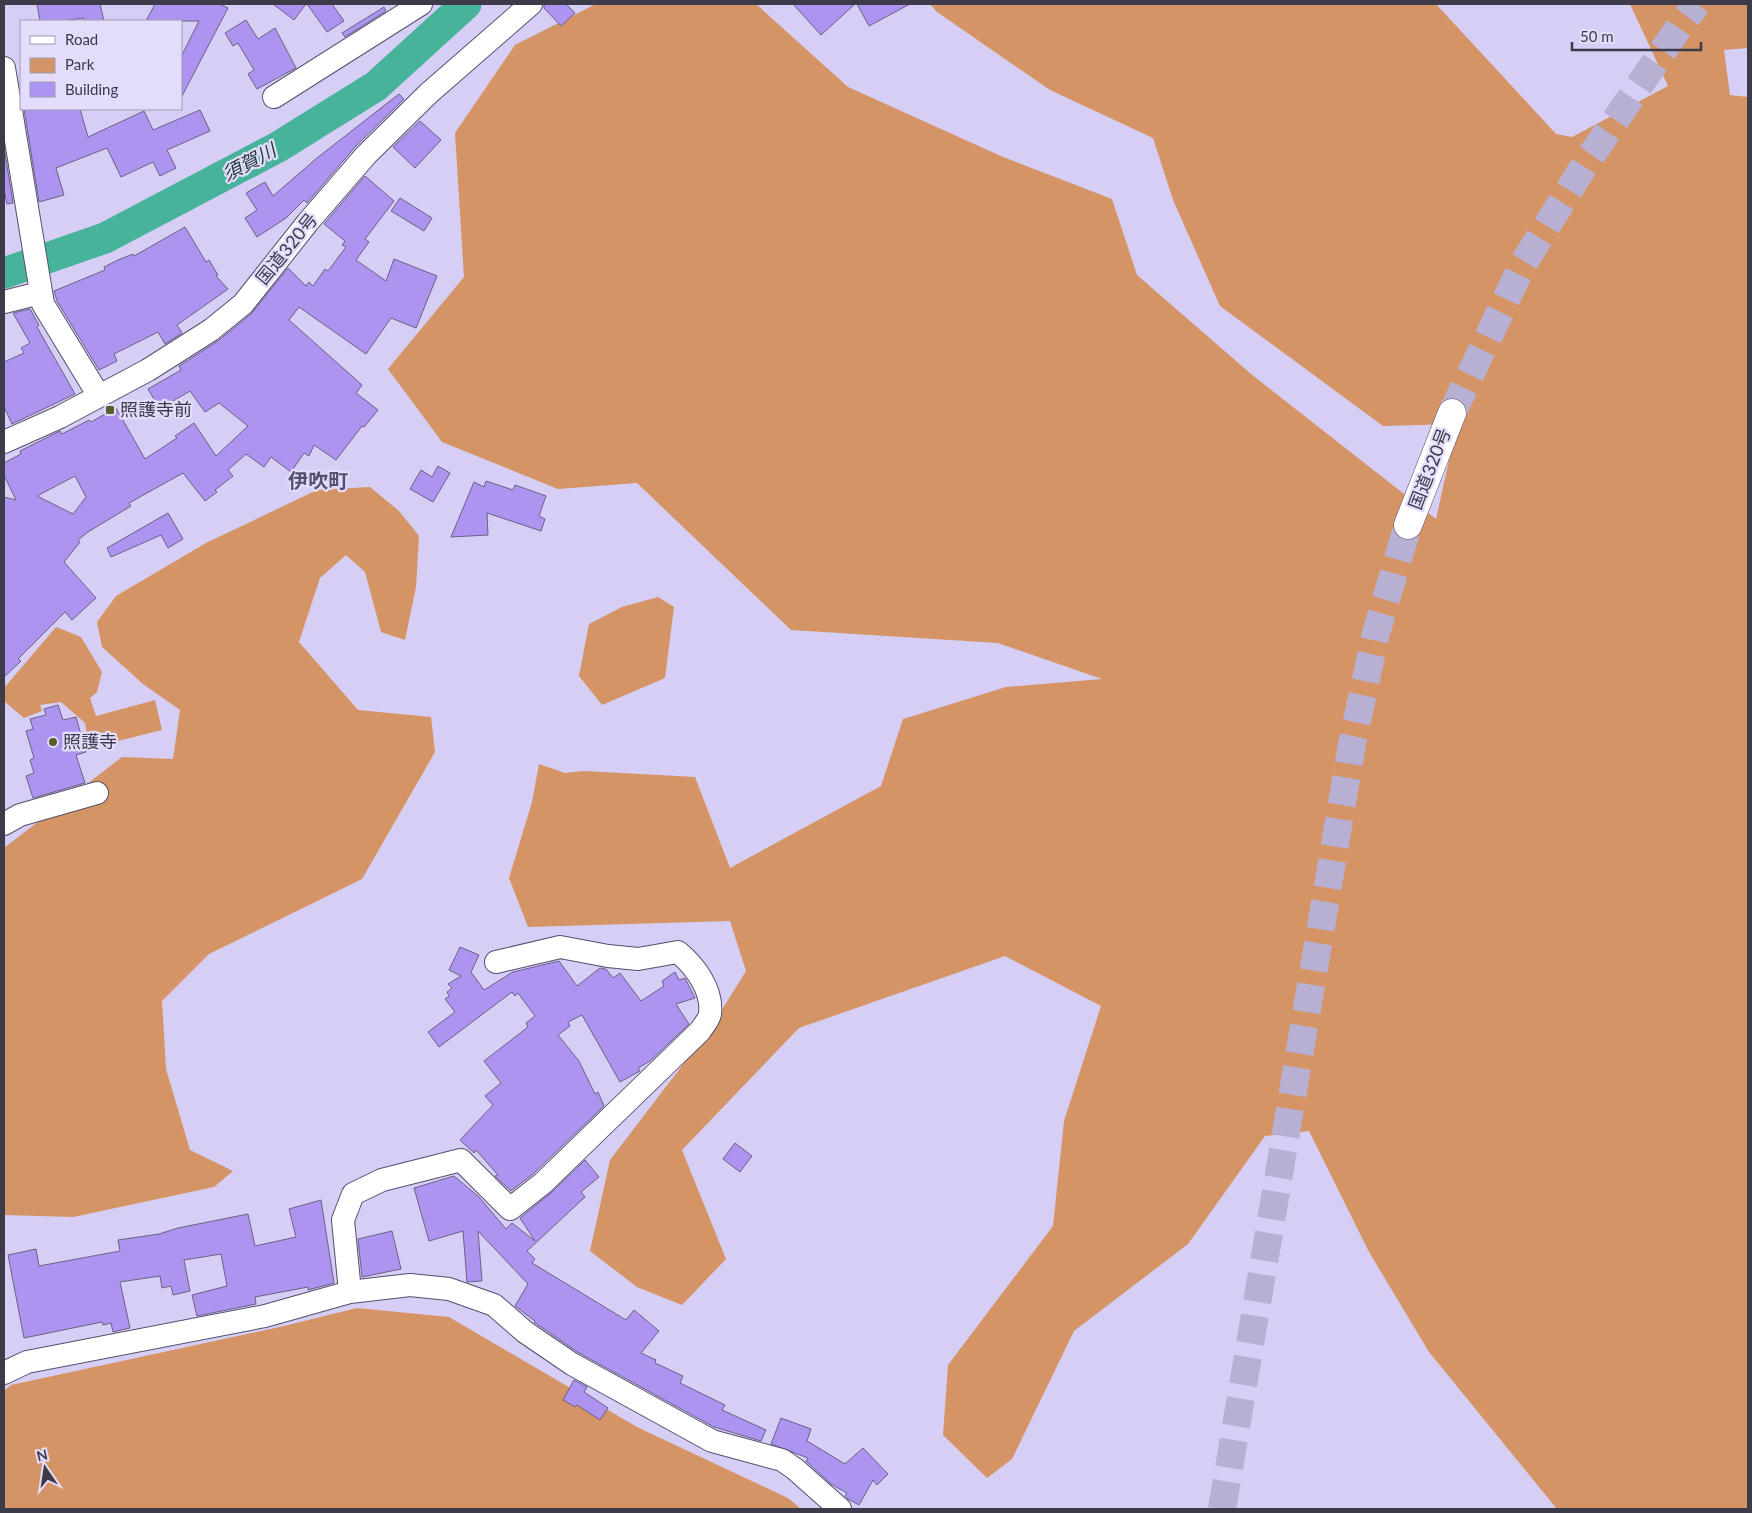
<svg xmlns="http://www.w3.org/2000/svg" width="1752" height="1513" font-family="Lato,'Noto Sans JP',sans-serif">
<style>
.green{fill:#d59465}
.lines{fill:none;stroke-linecap:round;stroke-linejoin:round}
.river{stroke:#46b39a;stroke-width:31}
.building{fill:#ad94f0;stroke:#6a6183;fill-rule:evenodd}
.highway-tunnel{stroke:#b7b0d2;stroke-width:28;stroke-dasharray:28 14;stroke-linecap:butt}
.minor-casing{stroke:#564e6e;stroke-width:24}
.highway-casing{stroke:#564e6e;stroke-width:29}
.minor{stroke:#fff;stroke-width:22}
.highway{stroke:#fff;stroke-width:28}
.poi-dot{fill:#565d2b;stroke:#e3dcfb;stroke-width:2}
.labels{text-anchor:middle;stroke-width:4.5;stroke-linejoin:round;paint-order:stroke}
.street-label{font-size:18px;fill:#3d3a49;stroke:#e3dcfb}
.poi-label{font-size:18px;fill:#3d3a49;stroke:#e3dcfb;text-anchor:start}
.water-label{font-size:19px;font-style:italic;fill:#223a34;stroke:#e3dcfb}
.quarter-label{font-size:20px;font-weight:bold;fill:#564e6e;stroke:#e3dcfb}
</style>
<rect width="100%" height="100%" fill="#d6cef4"/>
<path class="green" d="M 596,4 L 756,4 L 848,87 L 1003,157 L 1112,199 L 1137,275 L 1251,374 L 1436,519 L 1457,424 L 1383,426 L 1220,306 L 1173,200 L 1153,138 L 1050,90 L 937,12 L 930,4 L 1436,4 L 1556,134 L 1572,137 L 1668,86 L 1630,4 L 1748,4 L 1748,48 L 1724,50 L 1730,95 L 1748,97 L 1748,1509 L 1557,1509 L 1429,1352 L 1369,1252 L 1309,1131 L 1265,1136 L 1188,1244 L 1074,1331 L 1012,1459 L 987,1478 L 943,1435 L 948,1365 L 1053,1226 L 1064,1121 L 1101,1006 L 1005,956 L 799,1028 L 682,1150 L 726,1259 L 682,1305 L 637,1287 L 590,1251 L 610,1160 L 710,1029 L 746,971 L 730,921 L 528,927 L 509,878 L 532,802 L 539,764 L 565,773 L 584,771 L 695,777 L 730,868 L 881,786 L 903,719 L 1006,687 L 1102,679 L 998,643 L 791,630 L 637,483 L 558,489 L 442,442 L 388,369 L 464,277 L 455,133 L 515,45 Z
M 370,487 L 399,511 L 419,536 L 416,587 L 405,640 L 381,632 L 365,572 L 346,555 L 320,578 L 299,642 L 358,710 L 431,717 L 435,752 L 362,879 L 209,954 L 162,1001 L 166,1069 L 190,1150 L 233,1171 L 214,1187 L 73,1217 L 4,1215 L 4,848 L 122,757 L 173,759 L 180,710 L 143,684 L 102,647 L 97,622 L 116,596 L 206,543 L 317,490 Z
M 658,597 L 674,607 L 665,678 L 602,705 L 579,676 L 589,624 L 622,607 Z
M 56,627 L 81,637 L 102,672 L 97,692 L 90,698 L 96,716 L 155,700 L 162,730 L 90,748 L 85,723 L 61,702 L 40,705 L 42,711 L 24,718 L 4,701 L 4,688 Z
M 357,1308 L 449,1317 L 637,1427 L 788,1498 L 801,1509 L 4,1509 L 4,1391 L 11,1385 L 284,1326 Z"/>
<g class="lines">
<path class="river" d="M 4,273 L 105,238 L 278,147 L 376,86 L 466,4"/>
</g>
<path class="building" d="M 37,4 L 100,4 L 104,21 L 84,21 L 84,18 L 62,21 L 40,21 Z
M 155,4 L 220,4 L 228,8 L 181,98 L 181,57 L 199,21 L 146,21 Z
M 273,4 L 306,4 L 294,20 Z
M 307,4 L 332,4 L 344,21 L 327,32 Z
M 544,4 L 566,4 L 575,13 L 561,26 L 544,8 Z
M 793,4 L 855,4 L 821,35 Z
M 857,4 L 910,4 L 869,26 Z
M 384,7 L 386,11 L 345,37 L 342,33 Z
M 246,20 L 258,39 L 275,28 L 296,68 L 257,89 L 248,74 L 254,70 L 238,43 L 233,46 L 225,33 Z
M 399,94 L 404,99 L 356,146 L 307,203 L 304,200 L 286,218 L 257,237 L 245,218 L 257,210 L 246,193 L 265,182 L 273,196 L 317,158 Z
M 24,109 L 80,109 L 88,137 L 144,111 L 153,130 L 200,110 L 210,131 L 167,150 L 176,168 L 160,176 L 153,162 L 121,177 L 107,148 L 56,168 L 64,195 L 39,202 Z
M 420,121 L 441,140 L 415,168 L 393,147 Z
M 4,147 L 13,203 L 7,204 L 4,190 Z
M 365,176 L 394,201 L 365,239 L 369,242 L 356,260 L 386,281 L 394,259 L 437,276 L 416,328 L 391,318 L 366,354 L 299,307 L 289,320 L 362,385 L 356,393 L 378,410 L 364,427 L 362,426 L 336,460 L 314,445 L 309,456 L 304,453 L 291,472 L 271,457 L 264,467 L 246,454 L 228,470 L 233,476 L 215,490 L 217,492 L 205,501 L 183,473 L 129,503 L 131,506 L 88,532 L 78,540 L 80,542 L 64,562 L 96,598 L 72,620 L 65,612 L 18,659 L 21,661 L 4,677 L 4,497 L 16,500 L 4,475 L 4,463 L 21,454 L 20,451 L 60,431 L 62,434 L 89,420 L 91,422 L 116,408 L 145,459 L 177,438 L 175,436 L 194,423 L 216,456 L 248,426 L 219,403 L 205,412 L 190,391 L 160,409 L 148,389 L 181,370 L 179,366 L 218,341 L 251,314 L 288,268 L 306,286 L 309,282 L 313,286 L 325,269 L 328,271 L 346,247 L 342,245 L 345,241 L 324,224 ZM 75,476 L 86,497 L 73,514 L 37,496 Z
M 400,198 L 432,218 L 424,231 L 391,211 Z
M 185,227 L 206,262 L 209,260 L 218,275 L 216,276 L 228,289 L 177,325 L 182,333 L 165,344 L 158,332 L 114,354 L 117,361 L 99,370 L 57,301 L 54,291 L 105,270 L 104,267 L 118,260 L 133,254 L 134,256 Z
M 30,309 L 39,325 L 37,327 L 75,394 L 12,424 L 4,407 L 4,362 L 24,353 L 21,348 L 30,343 L 13,313 Z
M 438,466 L 450,473 L 433,502 L 410,489 L 421,470 L 432,477 Z
M 486,481 L 513,490 L 515,485 L 546,496 L 539,516 L 545,519 L 541,531 L 487,513 L 488,535 L 451,537 L 474,482 L 484,487 Z
M 168,513 L 183,539 L 168,548 L 161,535 L 111,557 L 107,548 Z
M 58,705 L 63,720 L 76,717 L 86,752 L 76,755 L 85,783 L 33,798 L 26,776 L 34,773 L 30,760 L 34,758 L 26,731 L 33,729 L 30,719 L 46,715 L 44,709 Z
M 460,947 L 479,955 L 471,972 L 484,990 L 513,972 L 559,961 L 577,986 L 600,968 L 606,969 L 613,978 L 620,973 L 641,1001 L 664,986 L 662,981 L 675,972 L 679,980 L 685,978 L 695,998 L 676,1004 L 689,1024 L 650,1061 L 638,1068 L 640,1071 L 620,1082 L 582,1015 L 568,1022 L 570,1026 L 558,1035 L 579,1061 L 595,1094 L 598,1092 L 604,1106 L 534,1173 L 511,1191 L 495,1176 L 498,1175 L 476,1150 L 474,1153 L 460,1140 L 493,1105 L 485,1096 L 501,1083 L 484,1061 L 528,1027 L 526,1023 L 535,1016 L 518,993 L 515,996 L 512,992 L 439,1047 L 428,1032 L 455,1012 L 445,999 L 449,996 L 447,992 L 452,988 L 448,984 L 461,976 L 449,970 Z
M 735,1143 L 752,1156 L 740,1172 L 723,1159 Z
M 585,1160 L 599,1177 L 581,1192 L 585,1197 L 527,1251 L 535,1259 L 532,1263 L 626,1320 L 634,1310 L 659,1331 L 641,1353 L 656,1360 L 655,1363 L 683,1376 L 680,1383 L 725,1405 L 722,1410 L 766,1430 L 761,1441 L 714,1427 L 579,1353 L 534,1322 L 535,1321 L 515,1306 L 528,1284 L 478,1231 L 482,1281 L 467,1282 L 463,1231 L 429,1241 L 414,1188 L 454,1176 L 479,1197 L 506,1229 L 512,1223 L 535,1241 L 520,1218 L 552,1192 Z
M 321,1200 L 334,1283 L 308,1290 L 308,1287 L 255,1297 L 256,1304 L 197,1316 L 192,1295 L 227,1286 L 221,1254 L 184,1260 L 190,1291 L 173,1295 L 171,1286 L 162,1288 L 160,1276 L 120,1282 L 130,1328 L 113,1332 L 111,1323 L 103,1325 L 102,1322 L 24,1338 L 8,1255 L 36,1249 L 39,1266 L 120,1251 L 118,1240 L 159,1234 L 178,1228 L 248,1214 L 255,1246 L 296,1237 L 289,1209 Z
M 392,1231 L 401,1269 L 362,1277 L 358,1239 Z
M 574,1380 L 587,1387 L 584,1392 L 608,1408 L 600,1420 L 577,1405 L 575,1407 L 563,1400 Z
M 781,1418 L 811,1429 L 807,1441 L 845,1464 L 863,1448 L 888,1474 L 877,1485 L 873,1480 L 859,1505 L 848,1499 L 845,1496 L 847,1493 L 831,1484 L 806,1461 L 808,1458 L 771,1444 Z"/>
<g class="lines">
<path class="highway-tunnel" d="M 1452,413 L 1523,264 L 1584,166 L 1682,23 L 1697,4
M 1222,1509 L 1352,744 L 1376,633 L 1408,525"/>
<defs>
<path id="minor" d="M 4,68 L 43,304 L 99,396
M 274,97 L 421,4
M 4,302 L 40,293
M 4,442 L 60,417 L 148,370 L 211,330 L 243,304 L 308,222 L 366,155 L 429,93 L 531,4
M 4,824 L 20,815 L 97,793
M 350,1292 L 343,1220 L 353,1194 L 382,1180 L 461,1160 L 510,1209 L 543,1183 L 700,1031 C 703,1026 709,1020 710,1014 C 713,990 695,966 678,952 L 638,959 L 608,956 L 560,947 L 496,962
M 4,1373 L 27,1362 L 265,1316 L 350,1292 L 410,1285 L 449,1289 L 494,1305 L 525,1332 L 572,1364 L 712,1441 L 782,1460 L 795,1469 L 840,1509"/>
<path id="highway" d="M 1408,525 L 1452,413"/>
</defs>
<use href="#minor" class="minor-casing"/>
<use href="#highway" class="highway-casing"/>
<use href="#minor" class="minor"/>
<use href="#highway" class="highway"/>
</g>
<g class="poi-dot">
<rect x="105" y="405" width="10" height="10" rx="2.5"/>
<circle cx="53" cy="742" r="5"/>
</g>
<g class="labels">
<g class="street-label">
<text transform="translate(287 249) rotate(-51)" y="6">国道320号</text>
<text transform="translate(1430 469) rotate(-69)" y="6">国道320号</text>
</g>
<g class="poi-label">
<text x="120" y="416">照護寺前</text>
<text x="63" y="748">照護寺</text>
</g>
<g class="water-label">
<text transform="translate(249 162) rotate(-28)" y="7">須賀川</text>
</g>
<g class="quarter-label">
<text x="318" y="488">伊吹町</text>
</g>
</g>
<rect width="1752" height="1513" fill="none" stroke="#3d3a49" stroke-width="10"/>
<rect x="20" y="20" width="162" height="90" fill="#e3dcfb" stroke="#a19bb4"/>
<rect x="30" y="36" width="25" height="8" fill="#ffffff" stroke="#a19bb4"/>
<text x="65" y="45" font-size="15" fill="#3d3a49">Road</text>
<rect x="30" y="58" width="25" height="15" fill="#d59465" stroke="#a19bb4"/>
<text x="65" y="70" font-size="15" fill="#3d3a49">Park</text>
<rect x="30" y="82" width="25" height="15" fill="#ad94f0" stroke="#a19bb4"/>
<text x="65" y="95" font-size="15" fill="#3d3a49">Building</text>
<g transform="translate(45 1468) rotate(347)" stroke="#e3dcfb" stroke-width="4" paint-order="stroke">
<path d="M0-4L9 19L0 12L-9 19Z" fill="#3d3a49"/>
<text y="-8" font-size="14" font-weight="bold" text-anchor="middle" fill="#3d3a49">N</text>
</g>
<path d="M1572 42v8h129v-8" fill="none" stroke="#3d3a49" stroke-width="2.5"/>
<text x="1580" y="42" font-size="15" fill="#3d3a49" stroke="#e3dcfb" stroke-width="4" paint-order="stroke">50 m</text>
</svg>
